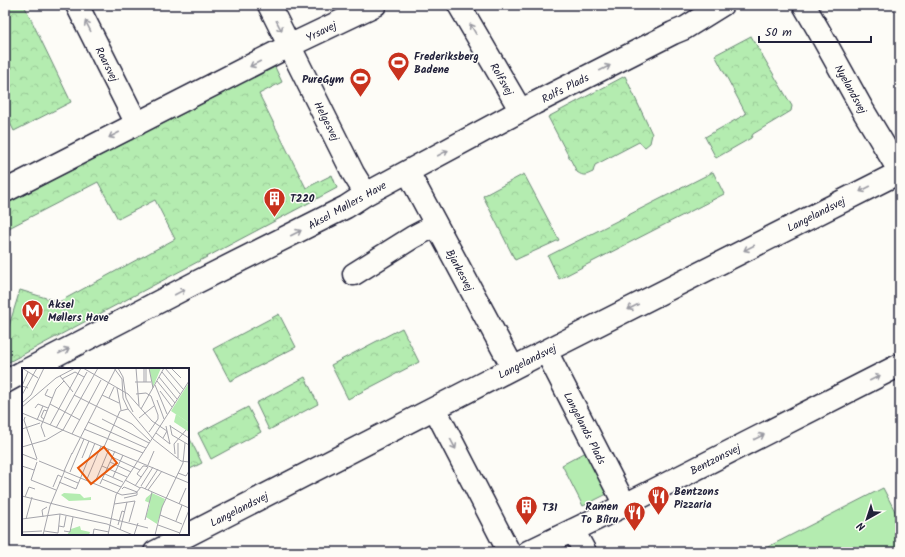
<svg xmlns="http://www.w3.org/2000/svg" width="905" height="557" font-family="Kalam,sans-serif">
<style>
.forest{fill:url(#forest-crowns);stroke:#6b8776}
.pitch{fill:#b4ecb0;stroke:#6b8776}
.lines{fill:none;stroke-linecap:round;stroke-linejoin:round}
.minor-casing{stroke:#22223b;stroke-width:25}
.minor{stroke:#fdfcf7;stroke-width:22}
.oneway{stroke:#9a9aa2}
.labels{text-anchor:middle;stroke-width:3;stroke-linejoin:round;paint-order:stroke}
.street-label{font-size:11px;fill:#22223b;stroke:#fdfcf7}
.poi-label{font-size:11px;font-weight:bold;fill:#22223b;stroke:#fdfcf7;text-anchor:start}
.inset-road{fill:none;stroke:#a5a5ac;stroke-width:1}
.view{fill:#e8590c;fill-opacity:0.15;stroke:#e8590c;stroke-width:2}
.inset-edge{fill:none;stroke:#22223b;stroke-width:2}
</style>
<defs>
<pattern id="forest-crowns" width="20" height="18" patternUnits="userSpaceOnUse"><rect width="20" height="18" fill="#b4ecb0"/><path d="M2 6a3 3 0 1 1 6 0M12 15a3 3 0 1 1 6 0" fill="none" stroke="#9aca98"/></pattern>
</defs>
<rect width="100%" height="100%" fill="#fdfcf7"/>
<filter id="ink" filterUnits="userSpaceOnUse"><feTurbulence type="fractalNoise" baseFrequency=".025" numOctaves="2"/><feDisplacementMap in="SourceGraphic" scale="8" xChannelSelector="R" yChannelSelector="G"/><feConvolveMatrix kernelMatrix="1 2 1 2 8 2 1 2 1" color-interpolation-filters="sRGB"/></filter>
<g filter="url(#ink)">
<path class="forest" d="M 5,5 L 24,5 L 71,102 L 14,131 L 5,113 Z
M 751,36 L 792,106 L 791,111 L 753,134 L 751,138 L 716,158 L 705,137 L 746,114 L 715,55 Z
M 275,67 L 282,82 L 259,94 L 306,188 L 332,175 L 337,188 L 5,364 L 5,333 L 7,332 L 20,290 L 59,302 L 175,239 L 155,200 L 118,219 L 98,182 L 7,229 L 5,235 L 5,204 Z
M 625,76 L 652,134 L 650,143 L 645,147 L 639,142 L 595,165 L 593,172 C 586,175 584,177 577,172 L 548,117 Z
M 713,172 L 724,194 L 559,279 L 548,256 Z
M 524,174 L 559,240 L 515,260 L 483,196 Z
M 279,314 L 296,347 L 230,381 L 213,349 Z
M 402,328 L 419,362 L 348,399 L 331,365 Z
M 305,377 L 318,404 L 269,430 L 256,403 Z
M 248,407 L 261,432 L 211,459 L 198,433 Z
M 188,437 L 189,437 L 202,463 L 188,470 Z"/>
<path class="pitch" d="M 586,452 L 607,494 L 583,506 L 562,465 Z
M 883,488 L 900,521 L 900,552 L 758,552 Z"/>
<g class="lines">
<defs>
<path id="minor" d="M 77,5 L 137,124
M 269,5 L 353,173 L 366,194
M 459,5 L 521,111
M 804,5 L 819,31 L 864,112 L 900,172
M 408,172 L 513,368
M 5,191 L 289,46 L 375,5
M 354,274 L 413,237 L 436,225
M 546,351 L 625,505
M 29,369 L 195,283 L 346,207 L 366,194 L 535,103 L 673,33 L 685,28 L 722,5
M 5,382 L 23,372
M 435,409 L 509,552
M 573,530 L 585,552
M 155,552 L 546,351 L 900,172
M 528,552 L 625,505 L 900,365"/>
</defs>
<use href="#minor" class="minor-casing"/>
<use href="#minor" class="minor"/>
</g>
<defs><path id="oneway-shaft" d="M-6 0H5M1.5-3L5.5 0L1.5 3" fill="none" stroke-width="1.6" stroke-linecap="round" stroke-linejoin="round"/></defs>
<g class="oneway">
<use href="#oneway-shaft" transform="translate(88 26) rotate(-117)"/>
<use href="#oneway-shaft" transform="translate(279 26) rotate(63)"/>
<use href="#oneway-shaft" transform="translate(473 29) rotate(-120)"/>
<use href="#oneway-shaft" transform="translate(255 64) rotate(153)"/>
<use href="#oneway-shaft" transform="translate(605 68) rotate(-27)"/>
<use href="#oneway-shaft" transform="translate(114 135) rotate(153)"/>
<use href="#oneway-shaft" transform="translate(443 153) rotate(-28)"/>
<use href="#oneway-shaft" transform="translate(865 189) rotate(153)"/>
<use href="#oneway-shaft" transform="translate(296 233) rotate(-27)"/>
<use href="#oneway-shaft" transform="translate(749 248) rotate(153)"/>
<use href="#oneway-shaft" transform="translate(180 292) rotate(-28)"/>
<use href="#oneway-shaft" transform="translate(633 307) rotate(153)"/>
<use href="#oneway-shaft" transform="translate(64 351) rotate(-27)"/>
<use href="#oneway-shaft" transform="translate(875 378) rotate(-27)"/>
<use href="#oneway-shaft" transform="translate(759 437) rotate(-27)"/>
<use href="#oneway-shaft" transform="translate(453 444) rotate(62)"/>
</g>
</g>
<defs>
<symbol id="stadium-pin" viewBox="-11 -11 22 30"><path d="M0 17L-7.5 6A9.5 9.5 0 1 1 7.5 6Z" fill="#c8321e" stroke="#fdfcf7"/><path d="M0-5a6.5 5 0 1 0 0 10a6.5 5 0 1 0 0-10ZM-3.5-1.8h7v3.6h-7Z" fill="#fff"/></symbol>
<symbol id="building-pin" viewBox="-11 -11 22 30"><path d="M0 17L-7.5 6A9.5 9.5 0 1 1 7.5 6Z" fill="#c8321e" stroke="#fdfcf7"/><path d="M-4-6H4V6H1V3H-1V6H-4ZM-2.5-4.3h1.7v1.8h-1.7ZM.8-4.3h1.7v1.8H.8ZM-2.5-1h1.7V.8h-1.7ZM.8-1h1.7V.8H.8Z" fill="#fff"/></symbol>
<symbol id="metro-pin" viewBox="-11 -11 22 30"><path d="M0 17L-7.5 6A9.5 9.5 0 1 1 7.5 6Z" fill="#c8321e" stroke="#fdfcf7"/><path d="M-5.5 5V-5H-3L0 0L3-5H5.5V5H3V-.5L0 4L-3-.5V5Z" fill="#fff"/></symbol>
<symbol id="restaurant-pin" viewBox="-11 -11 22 30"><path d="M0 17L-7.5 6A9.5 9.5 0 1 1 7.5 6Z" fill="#c8321e" stroke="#fdfcf7"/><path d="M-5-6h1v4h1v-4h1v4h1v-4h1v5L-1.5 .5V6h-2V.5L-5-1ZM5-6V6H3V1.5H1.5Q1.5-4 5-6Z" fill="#fff"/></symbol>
</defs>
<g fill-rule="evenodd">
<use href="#stadium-pin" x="386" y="50" width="25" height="34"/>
<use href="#stadium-pin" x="348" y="66" width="25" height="34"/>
<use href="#building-pin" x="262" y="186" width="25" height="34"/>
<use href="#metro-pin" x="20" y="298" width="25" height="34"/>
<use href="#restaurant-pin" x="646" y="484" width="25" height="34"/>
<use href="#building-pin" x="514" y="494" width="25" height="34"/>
<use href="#restaurant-pin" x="622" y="500" width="25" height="34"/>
</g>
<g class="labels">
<g class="street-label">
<text transform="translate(321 31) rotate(-26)" y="4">Yrsavej</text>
<text transform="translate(107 64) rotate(63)" y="4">Roarsvej</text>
<text transform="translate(502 79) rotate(60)" y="4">Rolfsvej</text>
<text transform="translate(565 88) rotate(-27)" y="4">Rolfs Plads</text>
<text transform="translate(851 89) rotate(61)" y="4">Nyelandsvej</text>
<text transform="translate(327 121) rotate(63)" y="4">Helgesvej</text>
<text transform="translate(347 205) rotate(-29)" y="4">Aksel Møllers Have</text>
<text transform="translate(816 214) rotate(-27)" y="4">Langelandsvej</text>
<text transform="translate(460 270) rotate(62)" y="4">Bjarkesvej</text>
<text transform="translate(527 361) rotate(-27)" y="4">Langelandsvej</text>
<text transform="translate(585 428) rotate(63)" y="4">Langelands Plads</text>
<text transform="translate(715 459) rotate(-27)" y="4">Bentzonsvej</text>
<text transform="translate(239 509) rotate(-27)" y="4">Langelandsvej</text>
</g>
<g class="poi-label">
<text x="414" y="60">Frederiksberg<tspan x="414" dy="13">Badene</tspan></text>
<text x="344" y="83" text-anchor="end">PureGym</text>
<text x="290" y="202">T220</text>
<text x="48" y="308">Aksel<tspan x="48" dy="13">Møllers Have</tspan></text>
<text x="674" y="495">Bentzons<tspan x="674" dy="13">Pizzaria</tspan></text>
<text x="618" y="510" text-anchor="end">Ramen<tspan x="618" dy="13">To Bíiru</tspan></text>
<text x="542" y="511">T31</text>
</g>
</g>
<g transform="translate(22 368)">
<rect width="167" height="167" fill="#fdfcf7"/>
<path d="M 127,0 L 139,0 L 131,19 ZM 154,46 L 167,55 L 167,64 L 152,54 ZM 42,125 L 58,126 L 62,130 L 69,129 L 69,132 L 47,133 L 39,127 ZM 130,125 L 143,131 L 135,156 L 124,149 L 128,135 L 123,133 L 124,130 ZM 58,158 L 59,162 L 68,164 L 67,167 L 45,167 L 49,161 Z" fill="#b4ecb0"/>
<path d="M 166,16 L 167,18 L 167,55 L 149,43 Z" fill="#b4ecb0"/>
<path class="inset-road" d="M 0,0 L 16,10M 61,0 L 106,26 L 130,53 L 145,63 L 148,76M 92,0 L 100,11 L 101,30 L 106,41 L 131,71 L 159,93 L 167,94M 96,0 L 101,9 L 104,30 L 111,44M 114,0 L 117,38M 124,0 L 124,14M 127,0 L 131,20M 143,0 L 161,21M 149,0 L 159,10M 140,4 L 158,26M 38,8 L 51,24M 137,9 L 155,31M 40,11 L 53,4 L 62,9M 135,13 L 153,35M 113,14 L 129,14M 122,14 L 122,0M 133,17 L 145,46M 6,20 L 0,18 L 6,4M 95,20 L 99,42M 26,21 L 23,27 L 30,30M 138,23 L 150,39M 114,26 L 124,25 L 129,28 L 136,47 L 136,51 L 127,64M 0,27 L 15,0M 52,27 L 110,56 L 128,73M 80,27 L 97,35M 87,30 L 92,19M 135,32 L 142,51M 0,35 L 9,27 L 22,0M 28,36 L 58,52M 0,39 L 34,10 L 53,0M 13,40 L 16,36 L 26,40M 119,41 L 142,0M 0,45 L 167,115M 3,49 L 2,52 L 15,91M 117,50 L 132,38M 22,51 L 19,49 L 22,42 L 25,43M 80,51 L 127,75M 15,52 L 21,38M 66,54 L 124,80M 28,57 L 59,0M 148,57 L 150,67 L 167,77M 148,58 L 167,70M 34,60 L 65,4M 0,61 L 18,55M 62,61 L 121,85M 41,62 L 76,0M 134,65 L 148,76M 50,66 L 79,12M 23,69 L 19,58 L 34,21 L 42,13M 141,70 L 145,63 L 144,58M 156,75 L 156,90M 0,79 L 24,72 L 41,62M 82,79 L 98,43 L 106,41M 0,86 L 15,92M 50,86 L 94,0M 153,86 L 152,76 L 164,62M 90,89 L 118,102M 60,90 L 67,73M 17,93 L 100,127 L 114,125 L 119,119 L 167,140M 15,94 L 9,112 L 34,122M 88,94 L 109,104M 126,97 L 132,83M 0,98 L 12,102M 80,98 L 105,109M 42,103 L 50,85M 48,104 L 62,71M 156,105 L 164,108 L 167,103M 83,106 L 101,114M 42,109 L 56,115M 91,109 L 101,87M 119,109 L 115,106 L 121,98 L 123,98M 65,111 L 79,78M 80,111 L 99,119M 74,112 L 87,81M 103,112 L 118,120M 37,114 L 54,121 L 73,75M 78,116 L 93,83M 113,118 L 126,99 L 123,98M 119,118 L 131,99M 31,119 L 36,107 L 40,109M 100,121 L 102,119 L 115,124M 123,121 L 136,101M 126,122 L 140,103M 0,128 L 126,160M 3,129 L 7,119 L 13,121M 102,130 L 115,127 L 115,124M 92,136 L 113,133M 157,136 L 164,120M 138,147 L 160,156M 21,149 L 20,142 L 25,139M 0,151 L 38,146 L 85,156 L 111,167M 4,151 L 10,129M 123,152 L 130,124M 154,153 L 160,137M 107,154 L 113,133M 96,157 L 100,143 L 103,144M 136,157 L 158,165M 37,158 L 42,159 L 44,148M 98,162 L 105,134M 22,163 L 36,165 L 38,146M 42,163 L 48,164 L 51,149M 0,164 L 20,163M 21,167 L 28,138 L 43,102M 71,167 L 72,161 L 87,164M 86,167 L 94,127 L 167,13M 112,167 L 116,155M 133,167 L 140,139 L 161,95 L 163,75M 157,167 L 167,142"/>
<path class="view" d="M 82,79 L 95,95 L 69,116 L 56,100 Z"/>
<rect width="167" height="167" class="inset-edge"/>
</g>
<rect width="905" height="557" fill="none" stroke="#fdfcf7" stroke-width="20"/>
<rect x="10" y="10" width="885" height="537" fill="none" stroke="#22223b" stroke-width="1.5" filter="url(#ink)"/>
<g transform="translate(867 519) rotate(219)" stroke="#fdfcf7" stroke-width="3" paint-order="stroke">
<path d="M0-3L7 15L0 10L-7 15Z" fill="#22223b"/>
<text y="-6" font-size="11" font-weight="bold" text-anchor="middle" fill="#22223b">N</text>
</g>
<path d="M759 36v6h112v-6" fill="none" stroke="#22223b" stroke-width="2"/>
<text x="765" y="36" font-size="12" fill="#22223b" stroke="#fdfcf7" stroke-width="3" paint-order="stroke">50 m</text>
</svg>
